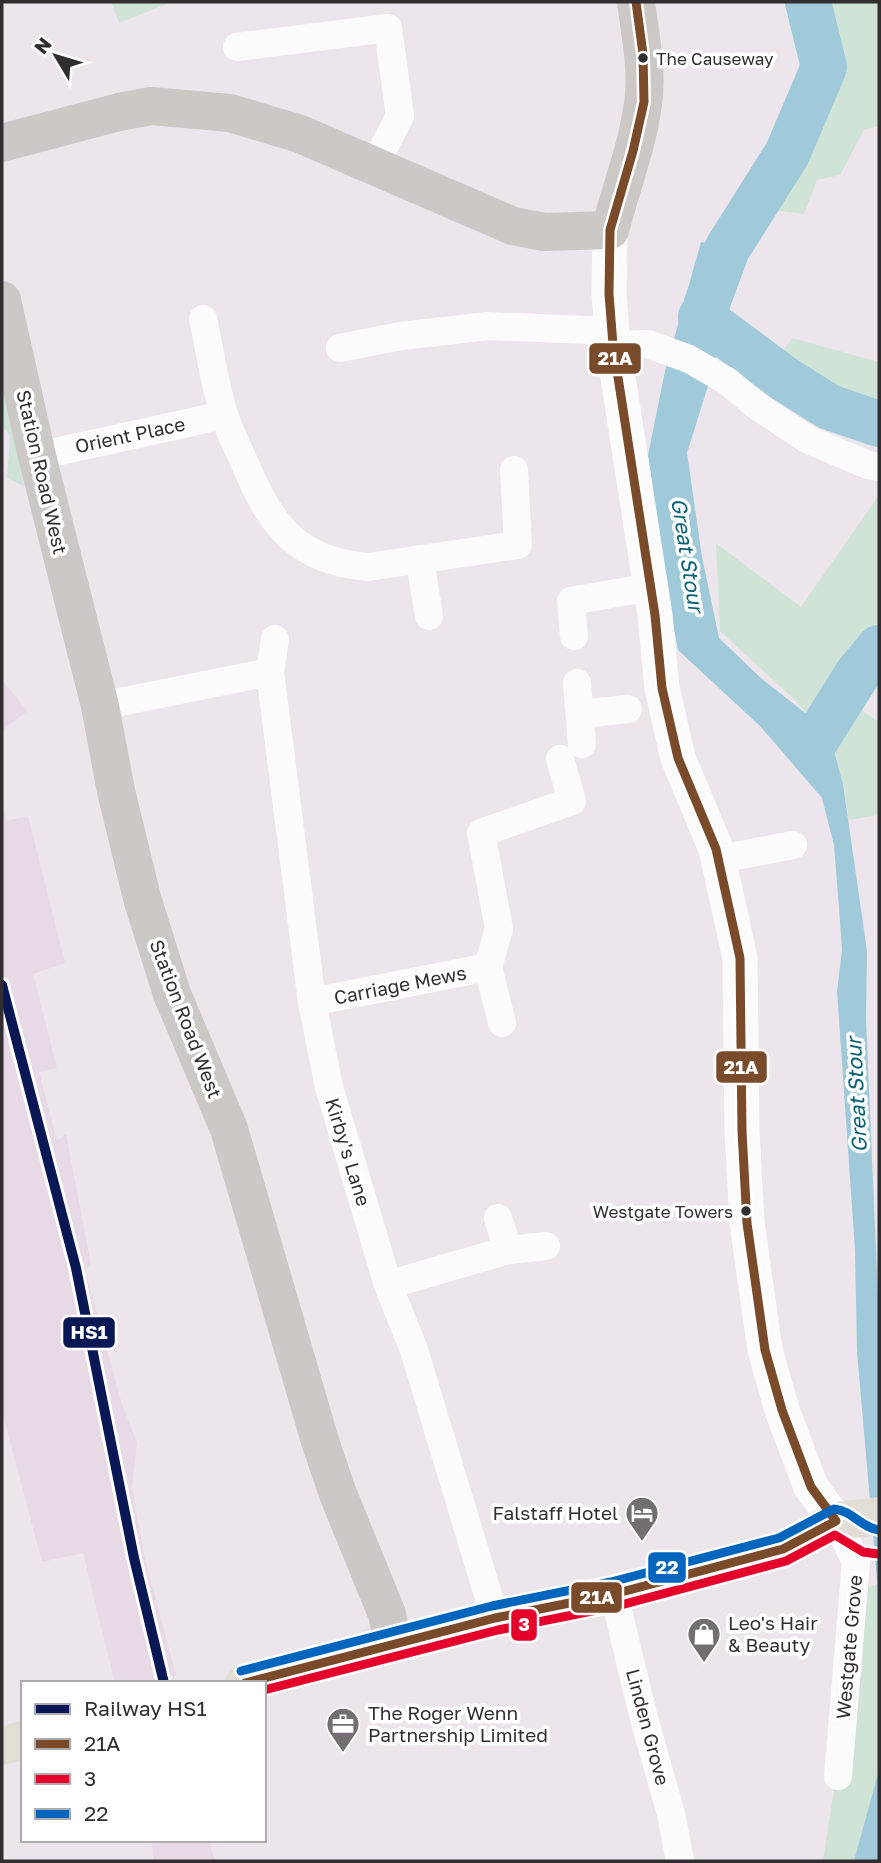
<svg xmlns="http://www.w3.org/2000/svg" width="881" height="1863" font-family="'Golos Text',sans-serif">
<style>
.built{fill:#e7d9e5}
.green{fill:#cfe3d7}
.water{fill:#a0cad9}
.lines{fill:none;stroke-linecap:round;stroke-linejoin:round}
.river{stroke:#a0cad9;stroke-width:46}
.minor{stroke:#fcfbfc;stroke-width:28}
.tertiary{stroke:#fcfbfc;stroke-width:35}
.secondary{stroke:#cbc8c6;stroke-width:38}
.primary{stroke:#e2ded6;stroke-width:38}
.bus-1-casing{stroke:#fff;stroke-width:14}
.bus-2-casing{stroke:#fff;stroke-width:14}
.bus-3-casing{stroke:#fff;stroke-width:14}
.bus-1{stroke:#7a4b2a;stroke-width:9}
.bus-2{stroke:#e4002b;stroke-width:9}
.bus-3{stroke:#0065bd;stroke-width:9}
.rail-1-casing{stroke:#fff;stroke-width:16}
.rail-1{stroke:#091855;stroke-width:10}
.bus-dot{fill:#322d31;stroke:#fff;stroke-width:2.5}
.labels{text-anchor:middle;stroke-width:7;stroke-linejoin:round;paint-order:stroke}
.bus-label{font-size:17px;fill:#322d31;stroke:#fff;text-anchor:start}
.street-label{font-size:19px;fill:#322d31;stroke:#fff}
.poi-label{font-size:19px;fill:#322d31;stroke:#fff;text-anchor:start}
.water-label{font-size:21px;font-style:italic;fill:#086073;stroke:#fff}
.line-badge{stroke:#fff;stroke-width:2.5}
.badge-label{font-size:19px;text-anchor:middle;font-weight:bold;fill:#fff}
</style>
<rect width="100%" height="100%" fill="#ece6ec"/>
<path class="built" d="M 2,680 L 27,711 L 2,731 Z
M 2,791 L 6,821 L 28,816 L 65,963 L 33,974 L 57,1068 L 39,1072 L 57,1140 L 66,1134 L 91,1265 L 85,1269 L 121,1401 L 137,1443 L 132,1488 L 144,1555 L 176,1675 L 155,1683 L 115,1683 L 83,1553 L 42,1562 L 2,1411 Z
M 152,1840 L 209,1840 L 215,1861 L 153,1861 Z"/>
<path class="green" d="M 111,2 L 172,2 L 119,23 Z
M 822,2 L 879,2 L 879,126 L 864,130 L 840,175 L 817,180 L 804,214 L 764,209 L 807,141 L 834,65 Z
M 792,338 L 879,362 L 879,417 L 832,400 L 775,363 Z
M 2,389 L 17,446 L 24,486 L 7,478 L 10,436 L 2,425 Z
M 879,495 L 879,684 L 861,710 L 879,722 L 879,815 L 849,820 L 843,784 L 833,745 L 798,703 L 720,631 L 716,543 L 801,607 Z
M 879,1584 L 879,1861 L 823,1861 L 865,1588 Z"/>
<path class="water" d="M 701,242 L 745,252 L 707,389 L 687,453 L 702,557 L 719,638 L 762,679 L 809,716 L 832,743 L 843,784 L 867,951 L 866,1019 L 879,1320 L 879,1603 L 857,1352 L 855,1250 L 837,991 L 842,950 L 839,908 L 834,845 L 822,798 L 761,727 L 678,650 L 667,593 L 648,455 L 665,371 Z
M 879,1770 L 879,1861 L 854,1861 Z"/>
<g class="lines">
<path class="river" d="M 706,306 L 727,249 L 787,154 L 824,67 L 808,2
M 701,317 L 786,380 L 829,407 L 879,424
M 811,748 L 858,673 L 879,648"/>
<path class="minor" d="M 237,47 L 388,28 L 400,116 L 374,166
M 203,319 C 210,350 214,383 224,414 C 229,431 238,448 245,464 C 271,526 297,561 368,567 L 518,545 L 514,470
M 613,345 L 648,344 L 689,359 L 727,381 L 757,406 L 807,439 L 868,465 L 879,467
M 340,348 L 401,336 L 488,326 L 612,331
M 37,456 L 224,415
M 420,561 L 429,616
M 574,636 L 571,601 L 651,587
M 275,639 L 270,672 L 312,1002 L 329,1087 L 388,1285 L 414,1350 L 495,1618
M 577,683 L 582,744
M 100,706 L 270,672
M 580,714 L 628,709
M 720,863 L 731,857 L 793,845
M 488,967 L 502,1023
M 312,1002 L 488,967 L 499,929 L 481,833 L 572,801 L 560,759
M 498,1218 L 508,1250
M 388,1285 L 508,1250 L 546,1246
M 836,1521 L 856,1562 L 838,1776
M 614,1594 L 643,1715 L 671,1814 L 680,1861"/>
<path class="tertiary" d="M 610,230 L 609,294 L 613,345 L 655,615 L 662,688 L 678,758 L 716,849 L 740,958 L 742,1131 L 747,1223 L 765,1350 L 782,1410 L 811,1487 L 836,1521"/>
<path class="secondary" d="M 2,143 L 119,112 L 151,106 L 230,113 L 300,134 L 513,226 L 544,232 L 610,230 C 621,188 637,147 643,104 C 648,71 640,34 636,2
M 2,300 L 37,456 L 100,706 L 116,791 L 142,898 L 172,994 L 229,1129 L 320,1441 L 338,1494 L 387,1614 L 393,1644"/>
<path class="primary" d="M 244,1683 L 495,1618 L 614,1594 L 783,1549 L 836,1521 L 879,1516
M 2,1746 L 23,1740"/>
<defs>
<path id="bus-1" d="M 245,1683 L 495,1618 L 614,1594 L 783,1549 L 836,1521 L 811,1487 L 782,1410 L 765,1350 L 747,1223 L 742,1131 L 740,958 L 716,849 L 678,758 L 662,688 L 655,615 L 613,345 L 609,294 L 610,230 L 633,151 L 644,102 L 643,54 L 636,2"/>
<path id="bus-2" d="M 264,1690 L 498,1630 L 617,1606 L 786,1561 L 835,1535 L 863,1552 L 878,1554"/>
<path id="bus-3" d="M 241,1671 L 492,1606 L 611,1582 L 779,1538 L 834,1509 C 851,1510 862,1528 879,1530"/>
</defs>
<use href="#bus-1" class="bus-1-casing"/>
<use href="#bus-2" class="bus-2-casing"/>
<use href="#bus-3" class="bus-3-casing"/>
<use href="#bus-1" class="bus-1"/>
<use href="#bus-2" class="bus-2"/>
<use href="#bus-3" class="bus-3"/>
<defs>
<path id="rail-1" d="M 2,985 L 76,1268 L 134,1558 L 164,1683"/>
</defs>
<use href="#rail-1" class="rail-1-casing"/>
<use href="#rail-1" class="rail-1"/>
</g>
<defs>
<symbol id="hotel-pin" viewBox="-11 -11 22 30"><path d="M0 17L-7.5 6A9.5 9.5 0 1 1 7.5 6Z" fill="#736e72" stroke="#fff"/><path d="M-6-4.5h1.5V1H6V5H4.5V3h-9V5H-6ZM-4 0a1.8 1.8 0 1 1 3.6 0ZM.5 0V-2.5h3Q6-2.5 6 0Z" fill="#fff"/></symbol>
<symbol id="shop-pin" viewBox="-11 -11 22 30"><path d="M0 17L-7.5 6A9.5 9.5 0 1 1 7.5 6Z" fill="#736e72" stroke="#fff"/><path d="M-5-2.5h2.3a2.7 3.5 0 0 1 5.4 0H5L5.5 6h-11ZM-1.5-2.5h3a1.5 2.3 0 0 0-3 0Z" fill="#fff"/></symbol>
<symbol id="office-pin" viewBox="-11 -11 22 30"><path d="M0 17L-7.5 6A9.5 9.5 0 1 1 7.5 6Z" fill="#736e72" stroke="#fff"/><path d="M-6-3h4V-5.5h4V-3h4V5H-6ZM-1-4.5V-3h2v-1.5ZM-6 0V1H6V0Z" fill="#fff"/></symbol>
</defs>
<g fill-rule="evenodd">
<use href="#hotel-pin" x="623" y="1494" width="38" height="52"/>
<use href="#shop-pin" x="685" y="1615" width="38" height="52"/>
<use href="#office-pin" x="324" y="1705" width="38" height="52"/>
</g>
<g class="bus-dot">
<circle cx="643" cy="58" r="6"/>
<circle cx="746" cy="1211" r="6"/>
</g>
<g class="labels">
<g class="bus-label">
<text x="656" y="65">The Causeway</text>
<text x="733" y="1218" text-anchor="end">Westgate Towers</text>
</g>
<g class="street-label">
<text transform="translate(130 435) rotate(-12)" y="7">Orient Place</text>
<text transform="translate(42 472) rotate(77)" y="7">Station Road West</text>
<text transform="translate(400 985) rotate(-11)" y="7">Carriage Mews</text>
<text transform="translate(186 1019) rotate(69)" y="7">Station Road West</text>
<text transform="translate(348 1152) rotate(73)" y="7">Kirby's Lane</text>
<text transform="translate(849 1647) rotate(-85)" y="7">Westgate Grove</text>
<text transform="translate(648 1727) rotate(75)" y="7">Linden Grove</text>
</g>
<g class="poi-label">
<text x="618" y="1520" text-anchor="end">Falstaff Hotel</text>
<text x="728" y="1630">Leo's Hair<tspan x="728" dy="22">&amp; Beauty</tspan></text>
<text x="368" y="1720">The Roger Wenn<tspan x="368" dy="22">Partnership Limited</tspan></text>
</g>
<g class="water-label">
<text transform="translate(687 555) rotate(81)" y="7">Great Stour</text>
<text transform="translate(857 1095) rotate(-93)" y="7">Great Stour</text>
</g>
</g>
<g class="line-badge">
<rect x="588" y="342" width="54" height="33" rx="7" fill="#7a4b2a"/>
<rect x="715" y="1050" width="53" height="34" rx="7" fill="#7a4b2a"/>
<rect x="62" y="1316" width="54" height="33" rx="7" fill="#091855"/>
<rect x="647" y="1551" width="40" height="33" rx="7" fill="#0065bd"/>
<rect x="570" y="1581" width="53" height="33" rx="7" fill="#7a4b2a"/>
<rect x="510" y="1608" width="28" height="34" rx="7" fill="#e4002b"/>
</g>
<g class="badge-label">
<text x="615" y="365">21A</text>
<text x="741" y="1074">21A</text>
<text x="89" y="1339">HS1</text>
<text x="667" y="1574">22</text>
<text x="597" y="1604">21A</text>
<text x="524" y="1631">3</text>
</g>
<rect width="881" height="1863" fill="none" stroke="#322d31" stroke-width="7"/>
<rect x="21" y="1681" width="245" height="161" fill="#ffffff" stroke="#adabad" stroke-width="2"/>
<rect x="35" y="1704" width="35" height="10" fill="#091855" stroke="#adabad" stroke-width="2"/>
<text x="84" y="1716" font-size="21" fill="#322d31">Railway HS1</text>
<rect x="35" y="1739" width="35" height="10" fill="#7a4b2a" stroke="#adabad" stroke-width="2"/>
<text x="84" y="1751" font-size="21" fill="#322d31">21A</text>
<rect x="35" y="1774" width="35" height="10" fill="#e4002b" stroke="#adabad" stroke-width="2"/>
<text x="84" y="1786" font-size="21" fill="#322d31">3</text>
<rect x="35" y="1809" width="35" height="10" fill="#0065bd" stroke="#adabad" stroke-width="2"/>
<text x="84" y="1821" font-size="21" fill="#322d31">22</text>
<g transform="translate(56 56) rotate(308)" stroke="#ffffff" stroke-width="5" paint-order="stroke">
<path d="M0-5L12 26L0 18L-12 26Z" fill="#322d31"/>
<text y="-10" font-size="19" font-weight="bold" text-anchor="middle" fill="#322d31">N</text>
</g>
</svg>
